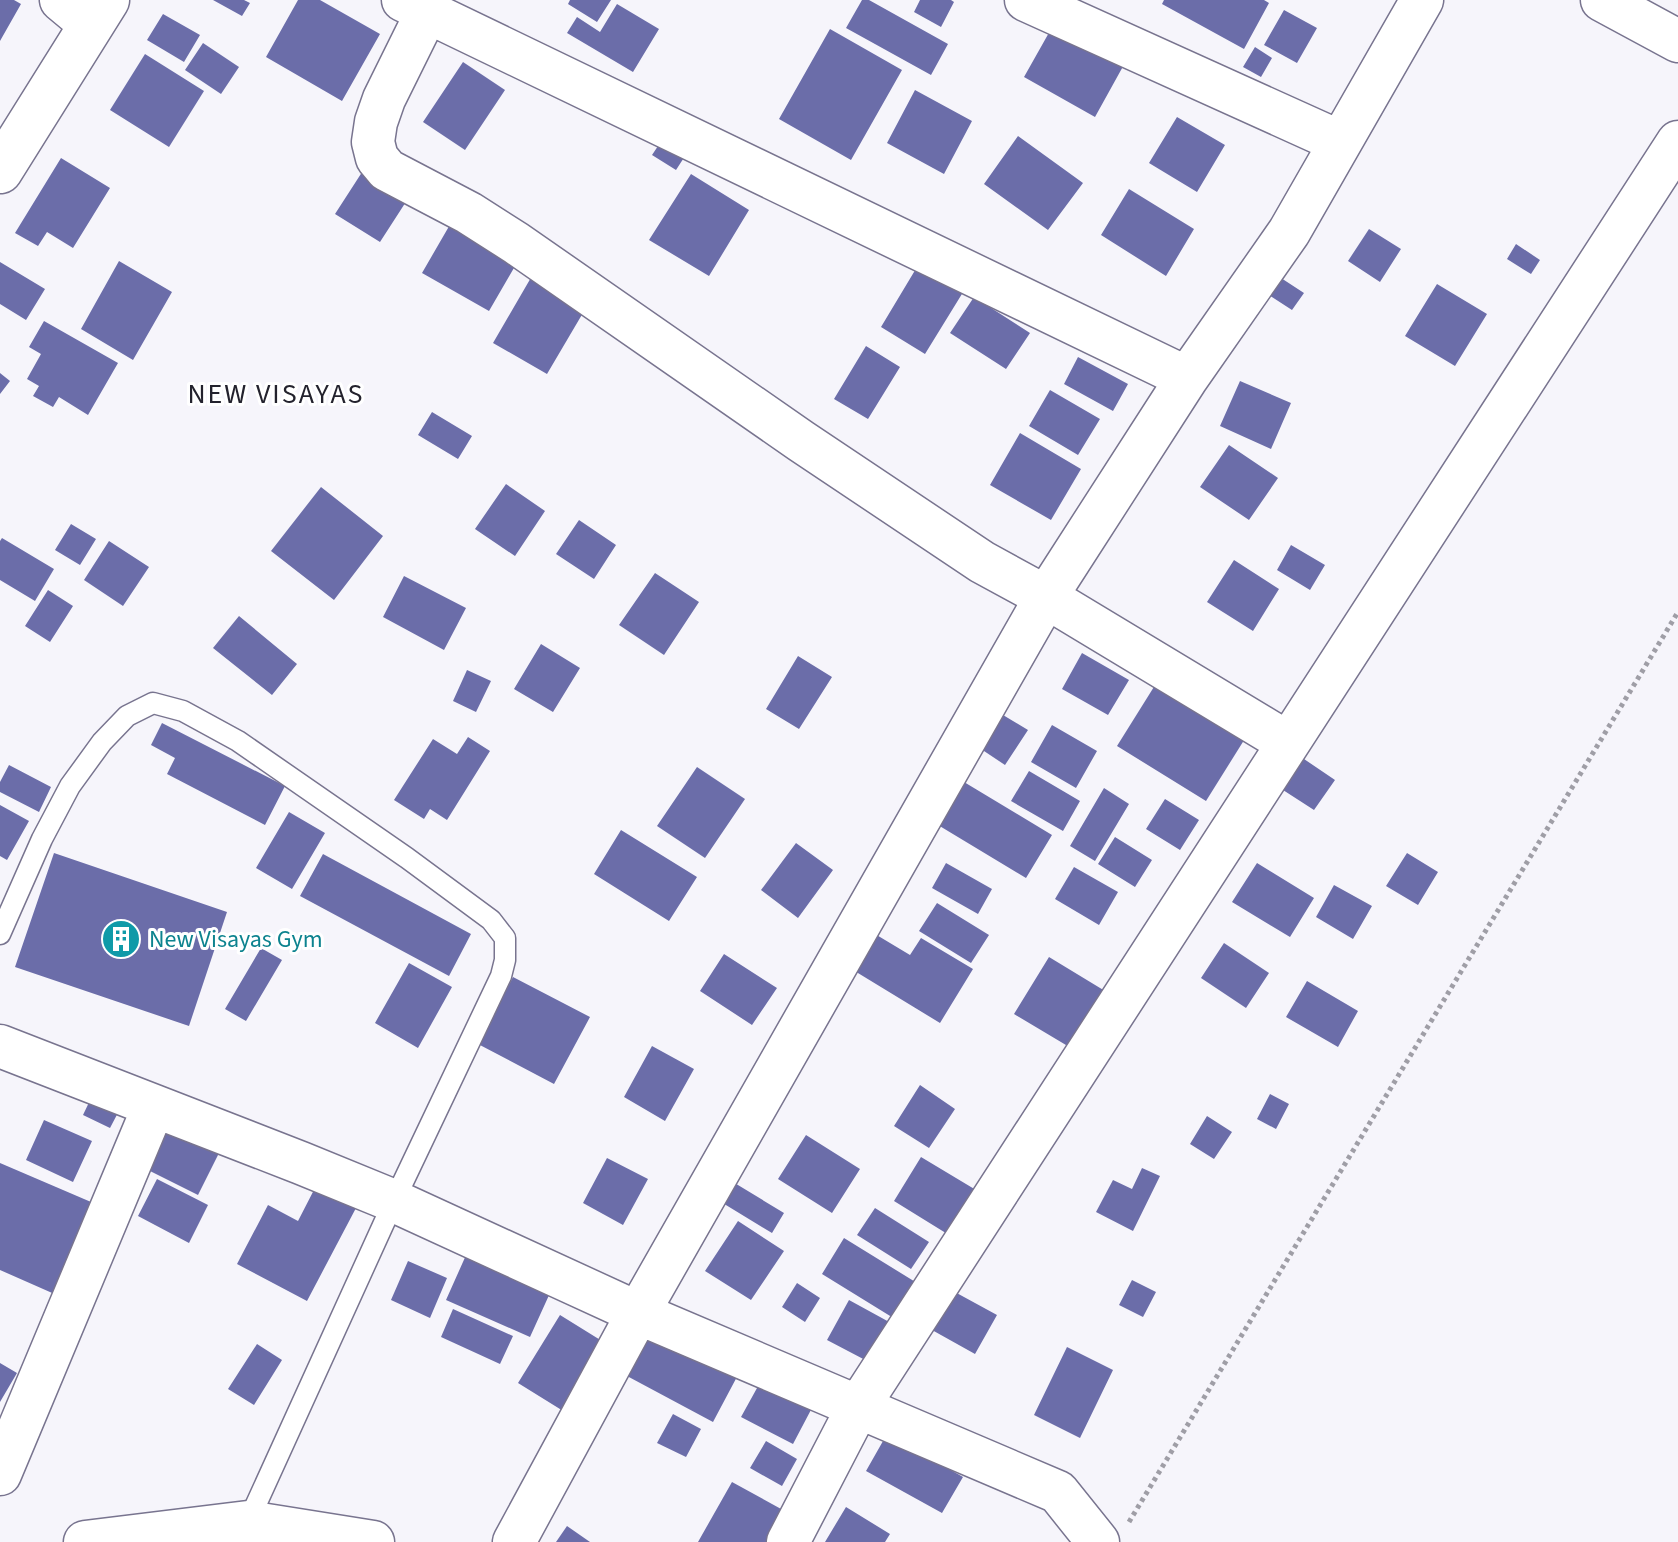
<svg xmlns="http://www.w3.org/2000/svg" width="1678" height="1542" font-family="'Source Sans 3',sans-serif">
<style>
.building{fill:#6b6da9}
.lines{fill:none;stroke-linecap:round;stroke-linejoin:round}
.lane-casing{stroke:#78748f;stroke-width:23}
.street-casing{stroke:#78748f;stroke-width:45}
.secondary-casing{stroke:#78748f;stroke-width:47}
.path{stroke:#9f9ea6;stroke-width:5;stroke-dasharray:4 4;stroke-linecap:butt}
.lane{stroke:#fff;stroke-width:20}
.street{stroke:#fff;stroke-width:42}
.secondary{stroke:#fff;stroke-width:44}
.labels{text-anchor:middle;stroke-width:6;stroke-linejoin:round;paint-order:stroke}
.culture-label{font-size:24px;fill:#0d838f;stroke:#fff;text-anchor:start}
.quarter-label{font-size:28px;letter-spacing:2px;fill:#23222d;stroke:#fff}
</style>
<rect width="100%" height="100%" fill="#f6f5fb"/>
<path class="building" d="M 0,0 L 14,0 L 21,4 L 0,41 Z
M 213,0 L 244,0 L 250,3 L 242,16 Z
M 298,0 L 320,0 L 380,34 L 342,101 L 266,57 Z
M 570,0 L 611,0 L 597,22 L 568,4 Z
M 862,0 L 869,0 L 948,44 L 931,75 L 846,28 Z
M 920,0 L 951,0 L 954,2 L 941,27 L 914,12 Z
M 1164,0 L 1264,0 L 1269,3 L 1244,49 L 1162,4 Z
M 617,4 L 659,29 L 633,72 L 567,33 L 577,17 L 600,32 Z
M 1284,10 L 1317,28 L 1297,63 L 1264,45 Z
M 163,14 L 200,35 L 184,62 L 147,40 Z
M 1055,22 L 1126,61 L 1095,117 L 1024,77 Z
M 830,29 L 902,70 L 851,160 L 779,119 Z
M 203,43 L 239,67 L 221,94 L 185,70 Z
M 1255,47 L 1272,58 L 1261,77 L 1243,67 Z
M 145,54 L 204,91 L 169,147 L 110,110 Z
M 463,62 L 505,90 L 465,150 L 423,122 Z
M 915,90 L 972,121 L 944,174 L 887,143 Z
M 1177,117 L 1225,145 L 1197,192 L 1149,163 Z
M 1018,136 L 1083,183 L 1048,230 L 984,184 Z
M 664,137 L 687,153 L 676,170 L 652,155 Z
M 61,158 L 110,188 L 73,248 L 47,232 L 38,246 L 15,233 Z
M 366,166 L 411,194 L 380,242 L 335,214 Z
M 691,174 L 749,210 L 709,276 L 649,240 Z
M 1129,189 L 1194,229 L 1166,276 L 1101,235 Z
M 455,216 L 522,254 L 489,311 L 422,273 Z
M 1369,229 L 1401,249 L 1380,282 L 1348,261 Z
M 1516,244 L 1540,260 L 1531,274 L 1507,259 Z
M 119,261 L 172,292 L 133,360 L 81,329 Z
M 0,262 L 45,289 L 26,320 L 0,304 Z
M 920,262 L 965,289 L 925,354 L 881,327 Z
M 536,269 L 590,301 L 547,374 L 493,343 Z
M 1281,278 L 1304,293 L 1292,310 L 1269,295 Z
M 1437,284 L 1487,314 L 1455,366 L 1405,336 Z
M 974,297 L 1030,333 L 1006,369 L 950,333 Z
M 44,321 L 118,363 L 88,415 L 59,397 L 53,407 L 33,396 L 39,386 L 27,379 L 41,354 L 29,347 Z
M 866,346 L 900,367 L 868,419 L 834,399 Z
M 1078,357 L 1128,384 L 1113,411 L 1064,384 Z
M 0,373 L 10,381 L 0,394 Z
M 1240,381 L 1291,403 L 1271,449 L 1220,426 Z
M 1050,390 L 1100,419 L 1078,455 L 1029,426 Z
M 432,412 L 472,436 L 458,459 L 418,435 Z
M 1020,433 L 1081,469 L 1051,520 L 990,485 Z
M 1229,445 L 1278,478 L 1249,520 L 1200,487 Z
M 506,484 L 545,511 L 515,556 L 475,529 Z
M 321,487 L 383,536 L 334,600 L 271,551 Z
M 579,520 L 616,545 L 594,579 L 556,554 Z
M 71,524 L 96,539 L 80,565 L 55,550 Z
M 2,538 L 54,569 L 35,601 L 0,580 L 0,541 Z
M 109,541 L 149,567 L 123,606 L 84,580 Z
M 1291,545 L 1325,565 L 1310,590 L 1277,570 Z
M 1234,560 L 1279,589 L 1253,631 L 1207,602 Z
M 655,573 L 699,602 L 664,655 L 619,625 Z
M 404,576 L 466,608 L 444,650 L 383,617 Z
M 48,590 L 73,606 L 50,642 L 25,626 Z
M 239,616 L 297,664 L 272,695 L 213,648 Z
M 541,644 L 580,668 L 553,712 L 514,689 Z
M 1082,653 L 1129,680 L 1108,715 L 1062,689 Z
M 798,656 L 832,677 L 799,729 L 766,709 Z
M 467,670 L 491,681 L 476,712 L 453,701 Z
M 1162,674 L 1251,729 L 1206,801 L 1117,746 Z
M 1003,715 L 1028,730 L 1005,765 L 981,749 Z
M 162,723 L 285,786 L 265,825 L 167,774 L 175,758 L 151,745 Z
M 1052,725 L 1097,751 L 1076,788 L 1031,762 Z
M 468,737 L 490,751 L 447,820 L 430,809 L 424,819 L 394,800 L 433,739 L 457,754 Z
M 1304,759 L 1335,780 L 1314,810 L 1283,790 Z
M 9,765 L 51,787 L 39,812 L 0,792 L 0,782 Z
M 697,767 L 745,799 L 705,858 L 657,826 Z
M 1029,771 L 1080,801 L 1063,831 L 1011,801 Z
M 964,782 L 1052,835 L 1026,878 L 938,825 Z
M 1104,788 L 1129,804 L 1095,861 L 1070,846 Z
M 1165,799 L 1199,820 L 1180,850 L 1146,829 Z
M 0,805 L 29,821 L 7,860 L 0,856 Z
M 289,812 L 325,833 L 292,889 L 256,868 Z
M 621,830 L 697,877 L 669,921 L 594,874 Z
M 1115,837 L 1152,860 L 1135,887 L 1098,864 Z
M 796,843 L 833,870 L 798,918 L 761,890 Z
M 54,853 L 227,912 L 189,1026 L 15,967 Z
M 1407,853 L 1438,872 L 1418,905 L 1386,886 Z
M 323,854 L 471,934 L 449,976 L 300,896 Z
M 946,863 L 992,889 L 978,914 L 932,888 Z
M 1257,863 L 1314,898 L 1290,937 L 1232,902 Z
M 1074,867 L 1118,892 L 1099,925 L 1055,899 Z
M 1334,885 L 1372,906 L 1353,939 L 1316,917 Z
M 937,903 L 989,935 L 971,963 L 919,931 Z
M 875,934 L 910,955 L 921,938 L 973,969 L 940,1023 L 853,970 Z
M 1224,943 L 1269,973 L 1246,1008 L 1201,978 Z
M 261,948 L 282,960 L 246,1021 L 225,1009 Z
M 724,954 L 777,988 L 752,1025 L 700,991 Z
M 1049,957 L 1105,991 L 1071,1048 L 1014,1014 Z
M 409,963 L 452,987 L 418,1048 L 375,1023 Z
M 513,977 L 590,1017 L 554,1084 L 478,1044 Z
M 1307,981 L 1358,1011 L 1338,1047 L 1286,1017 Z
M 652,1046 L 694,1069 L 665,1121 L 624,1097 Z
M 920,1085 L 955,1109 L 929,1148 L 894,1126 Z
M 93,1094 L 121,1107 L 110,1128 L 83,1115 Z
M 1270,1094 L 1289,1104 L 1276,1129 L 1257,1119 Z
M 158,1114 L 223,1145 L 198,1195 L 134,1163 Z
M 1207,1116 L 1232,1132 L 1214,1159 L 1190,1144 Z
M 44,1120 L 92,1141 L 73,1182 L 26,1160 Z
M 806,1135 L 860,1169 L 832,1213 L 778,1179 Z
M 921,1157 L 976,1190 L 949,1235 L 894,1201 Z
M 607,1158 L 648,1179 L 623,1225 L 583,1203 Z
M 0,1163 L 98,1205 L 59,1296 L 0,1270 Z
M 1142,1168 L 1160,1176 L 1133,1231 L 1096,1212 L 1113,1180 L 1132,1189 Z
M 157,1179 L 208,1205 L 189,1243 L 138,1216 Z
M 733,1182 L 784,1213 L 772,1233 L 721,1202 Z
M 316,1186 L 356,1208 L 307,1301 L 237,1264 L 268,1205 L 298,1221 Z
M 875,1208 L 929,1242 L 911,1269 L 857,1235 Z
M 738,1221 L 784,1251 L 751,1300 L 705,1271 Z
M 844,1238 L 917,1283 L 895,1319 L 822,1274 Z
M 471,1244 L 555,1282 L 530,1337 L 446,1300 Z
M 408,1261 L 447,1278 L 430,1318 L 391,1300 Z
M 1132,1280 L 1156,1292 L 1143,1317 L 1119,1305 Z
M 797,1283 L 820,1298 L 805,1322 L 782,1307 Z
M 953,1291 L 997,1315 L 975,1354 L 932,1330 Z
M 849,1300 L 891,1323 L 869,1362 L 827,1340 Z
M 453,1309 L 513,1336 L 500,1364 L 441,1337 Z
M 560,1315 L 610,1346 L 568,1414 L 518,1383 Z
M 653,1327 L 739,1373 L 713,1422 L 627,1376 Z
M 257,1344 L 282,1360 L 254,1405 L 228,1389 Z
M 1067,1347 L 1113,1370 L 1080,1438 L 1034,1415 Z
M 0,1363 L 17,1373 L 0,1402 Z
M 762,1379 L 813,1406 L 793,1444 L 741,1417 Z
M 673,1414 L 701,1429 L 686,1457 L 657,1443 Z
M 887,1434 L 963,1477 L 942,1513 L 866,1471 Z
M 766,1441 L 797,1459 L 782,1486 L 750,1468 Z
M 732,1482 L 792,1515 L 778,1542 L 698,1542 Z
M 846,1507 L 890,1534 L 885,1542 L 825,1542 Z
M 567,1526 L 590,1542 L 556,1542 Z"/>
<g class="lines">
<defs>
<path id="lane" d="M 0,934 L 42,839 L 70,786 L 102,742 L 127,716 L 153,703 L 183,711 L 238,741 L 407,858 L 491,920 L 505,938 L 505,960 L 501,976 L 394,1201 L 248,1522"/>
<path id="street" d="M 61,0 L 91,25
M 403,0 L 1187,378
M 1026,0 L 1340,142
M 1602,0 L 1678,41
M 427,12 L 384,99 L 376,122 L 373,142 L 377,158 L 387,170 L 469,213 L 516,243 L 801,441 L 982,562 L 1046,597 L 1288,743
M 0,1046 L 301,1163 L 394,1201 L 638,1313 L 1058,1492 L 1098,1542
M 0,1474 L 154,1106
M 85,1542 L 248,1522 L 373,1542
M 514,1542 L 638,1313 L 1046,597 L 1187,378 L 1289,232 L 1422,0
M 788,1542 L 858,1407 L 1678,142"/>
<path id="secondary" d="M 0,171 L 107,0"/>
</defs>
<use href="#lane" class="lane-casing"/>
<use href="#street" class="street-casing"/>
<use href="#secondary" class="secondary-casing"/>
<path class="path" d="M 1129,1522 L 1678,612"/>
<use href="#lane" class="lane"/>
<use href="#street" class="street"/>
<use href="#secondary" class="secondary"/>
</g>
<defs>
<symbol id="building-disc" viewBox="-11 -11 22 22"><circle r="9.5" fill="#0f9aa8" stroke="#fff"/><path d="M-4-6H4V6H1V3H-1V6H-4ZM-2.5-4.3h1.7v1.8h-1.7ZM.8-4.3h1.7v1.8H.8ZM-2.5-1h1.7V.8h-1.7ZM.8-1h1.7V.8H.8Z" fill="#fff"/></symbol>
</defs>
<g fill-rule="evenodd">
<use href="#building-disc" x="99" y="917" width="44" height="44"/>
</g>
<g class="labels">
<g class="culture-label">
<text x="149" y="947">New Visayas Gym</text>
</g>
<g class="quarter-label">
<text x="276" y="403">NEW VISAYAS</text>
</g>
</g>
</svg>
